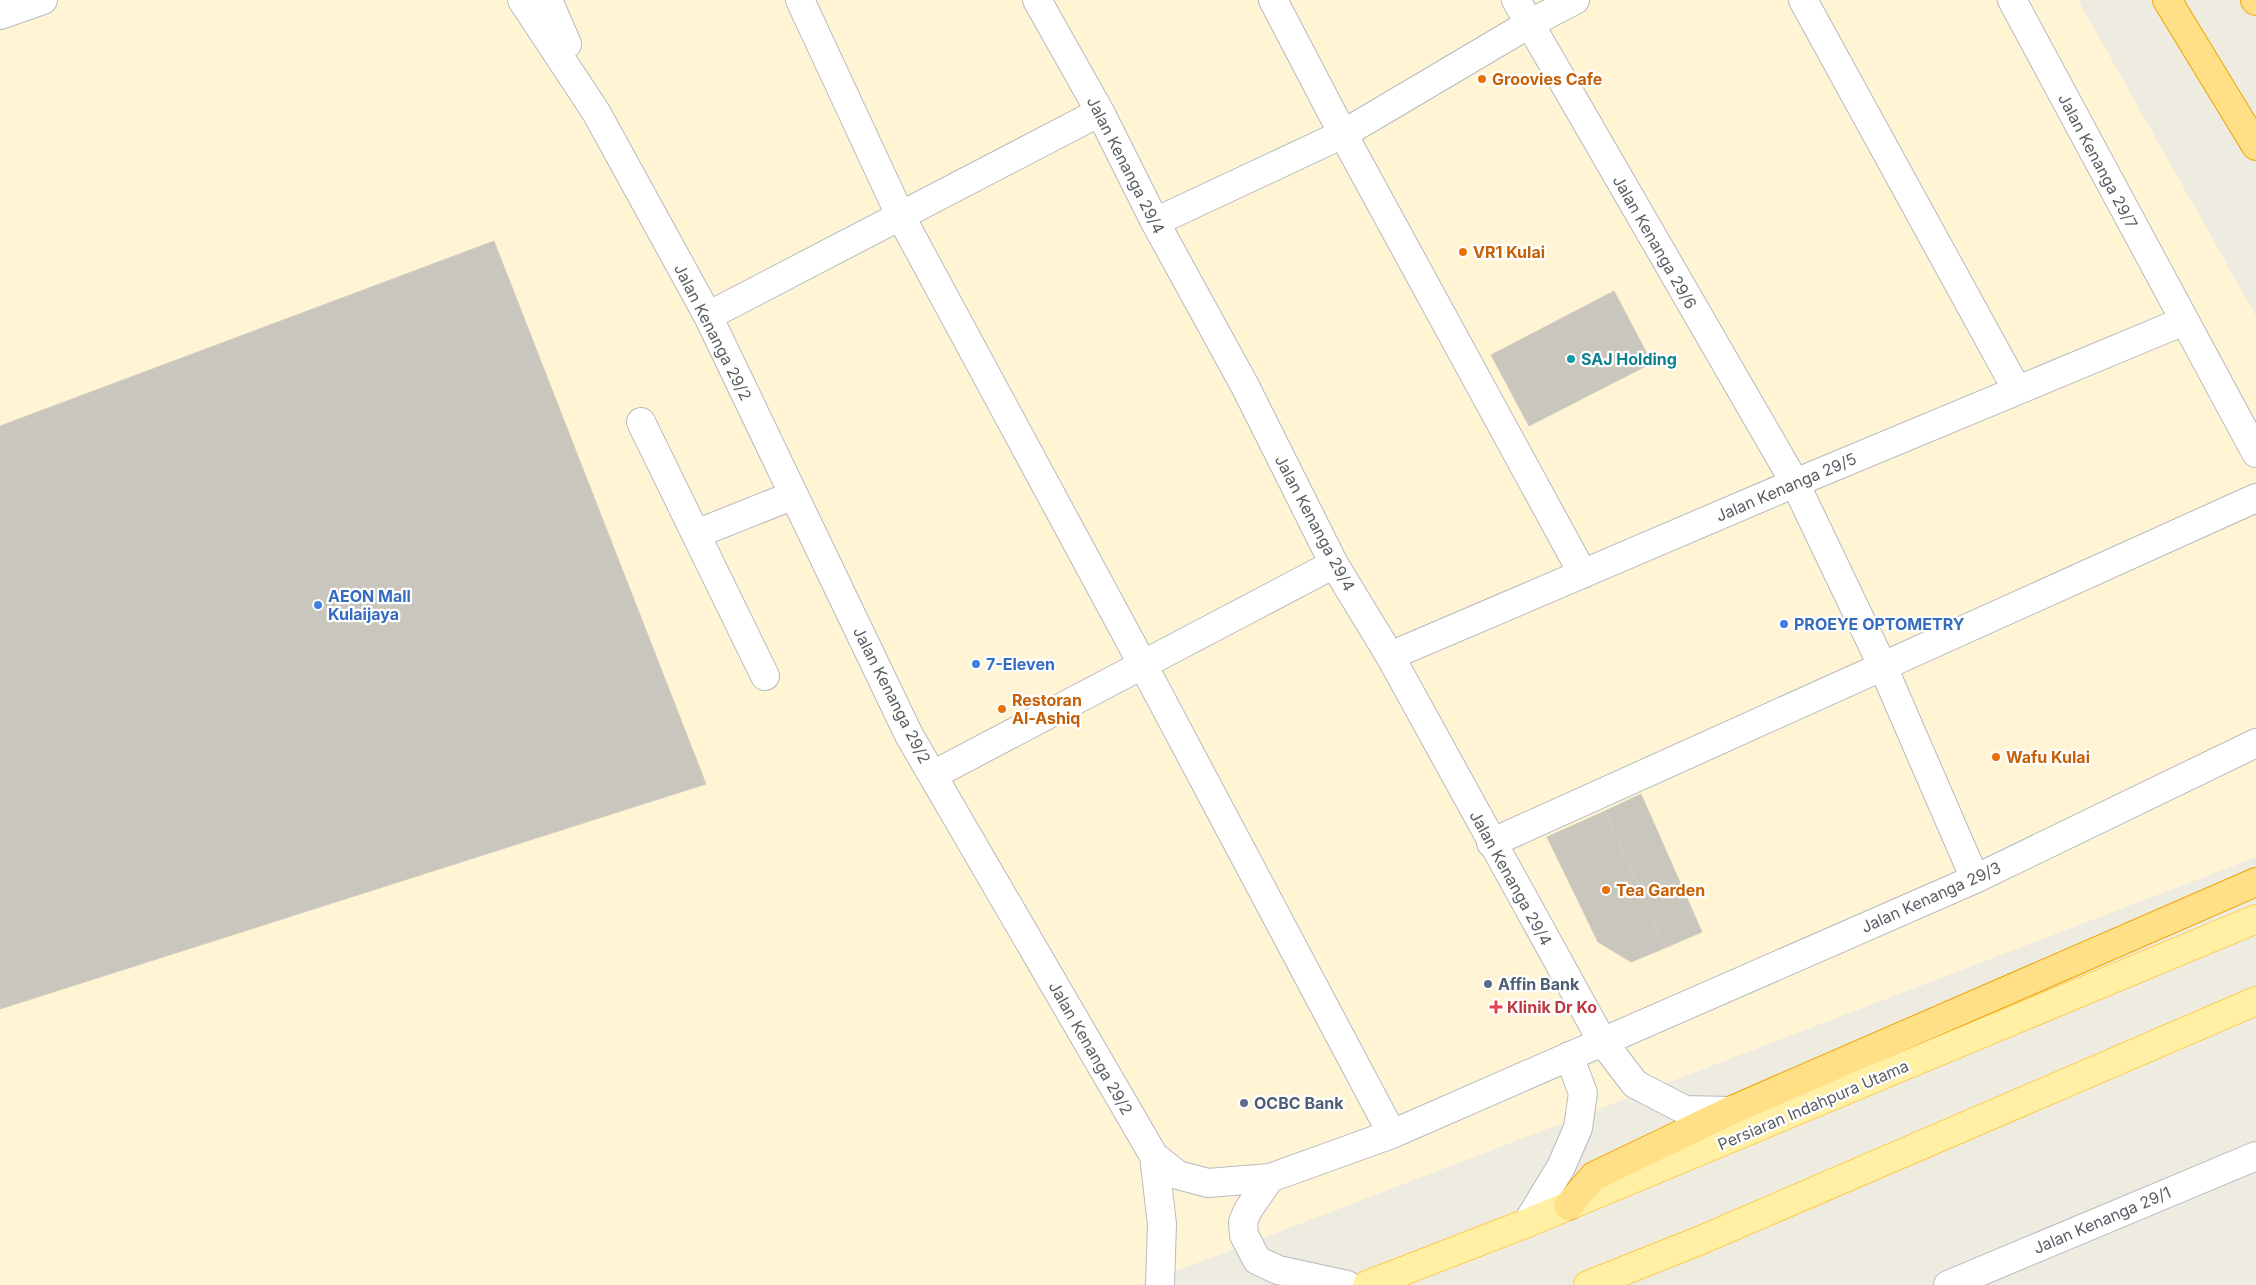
<svg xmlns="http://www.w3.org/2000/svg" width="2256" height="1285" font-family="Inter,sans-serif">
<style>
.commercial{fill:#fff5d5}
.building{fill:#c9c6be;stroke:#d3cdbf}
.lines{fill:none;stroke-linecap:round;stroke-linejoin:round}
.minor-casing{stroke:#b6babf;stroke-width:30}
.major-casing{stroke:#ffcb49;stroke-width:30}
.highway-casing{stroke:#efa300;stroke-width:30}
.minor{stroke:#fff;stroke-width:28}
.major{stroke:#fff0a5;stroke-width:28}
.highway{stroke:#ffe087;stroke-width:28}
.food-dot{fill:#e8710a;stroke:#fff;stroke-width:2}
.culture-dot{fill:#0f9aa8;stroke:#fff;stroke-width:2}
.shop-dot{fill:#3f7fe0;stroke:#fff;stroke-width:2}
.service-dot{fill:#5c6f8a;stroke:#fff;stroke-width:2}
.health-dot{fill:#e0444e;stroke:#fff;stroke-width:2}
.labels{text-anchor:middle;stroke-width:4.5;stroke-linejoin:round;paint-order:stroke}
.food-label{font-size:16px;font-weight:bold;fill:#c56008;stroke:#fff;text-anchor:start}
.street-label{font-size:16px;fill:#595e64;stroke:#fff}
.culture-label{font-size:16px;font-weight:bold;fill:#0d838f;stroke:#fff;text-anchor:start}
.shop-label{font-size:16px;font-weight:bold;fill:#366cbe;stroke:#fff;text-anchor:start}
.service-label{font-size:16px;font-weight:bold;fill:#4e5e75;stroke:#fff;text-anchor:start}
.health-label{font-size:16px;font-weight:bold;fill:#be3a42;stroke:#fff;text-anchor:start}
</style>
<rect width="100%" height="100%" fill="#eeebe1"/>
<path class="commercial" d="M 0,0 L 2078,0 L 2256,316 L 2256,857 L 1140,1285 L 0,1285 Z"/>
<path class="building" d="M 494,241 L 706,784 L 0,1009 L 0,426 Z
M 1614,291 L 1652,363 L 1529,426 L 1491,355 Z
M 1641,794 L 1702,932 L 1665,948 L 1605,811 Z
M 1605,811 L 1665,948 L 1631,962 L 1598,942 L 1547,837 Z"/>
<g class="lines">
<defs>
<path id="minor" d="M 522,0 L 596,112 L 708,316 L 909,735 L 1154,1156 L 1178,1175 L 1208,1183 L 1270,1178 L 1392,1134 L 1975,879 L 2256,743
M 548,0 L 567,44
M 800,0 L 900,215 L 1143,665 L 1392,1134
M 1037,0 L 1100,112 L 1155,222 L 1245,386 L 1334,564 L 1390,656 L 1602,1041 L 1635,1084 L 1685,1110 L 1730,1111
M 1273,0 L 1343,134 L 1583,574
M 1516,0 L 1795,483 L 1883,667 L 1975,879
M 1803,0 L 2017,390
M 2012,0 L 2256,453
M 0,15 L 43,0
M 1155,222 L 1343,134 L 1529,24 L 1575,0
M 708,316 L 1100,112
M 641,422 L 765,676
M 696,534 L 794,495
M 1390,656 L 1795,483 L 2184,321
M 933,775 L 1334,564
M 1491,843 L 2256,498
M 1154,1156 L 1162,1224 L 1160,1285
M 1270,1178 L 1248,1210 L 1243,1222 L 1244,1235 L 1257,1260 L 1278,1270 L 1347,1285
M 1527,1223 L 1561,1167 L 1578,1128 L 1583,1093 L 1569,1056
M 1948,1285 L 2256,1156"/>
<path id="major" d="M 1367,1285 L 1527,1223 L 2256,919
M 1588,1285 L 1701,1240 L 2256,1001"/>
<path id="highway" d="M 2167,0 L 2256,146
M 2255,0 L 2256,1
M 1568,1206 L 1594,1176 L 1730,1111 L 2256,882"/>
</defs>
<use href="#minor" class="minor-casing"/>
<use href="#major" class="major-casing"/>
<use href="#highway" class="highway-casing"/>
<use href="#minor" class="minor"/>
<use href="#major" class="major"/>
<use href="#highway" class="highway"/>
</g>
<g class="food-dot">
<circle cx="1482" cy="79" r="5"/>
<circle cx="1463" cy="252" r="5"/>
<circle cx="1002" cy="709" r="5"/>
<circle cx="1996" cy="757" r="5"/>
<circle cx="1606" cy="890" r="5"/>
</g>
<circle class="culture-dot" cx="1571" cy="359" r="5"/>
<g class="shop-dot">
<circle cx="318" cy="605" r="5"/>
<circle cx="1784" cy="624" r="5"/>
<circle cx="976" cy="664" r="5"/>
</g>
<g class="service-dot">
<circle cx="1488" cy="984" r="5"/>
<circle cx="1244" cy="1103" r="5"/>
</g>
<path class="health-dot" d="M1493.5 999.5h5v5h5v5h-5v5h-5v-5h-5v-5h5z"/>
<g class="labels">
<g class="food-label">
<text x="1492" y="85">Groovies Cafe</text>
<text x="1473" y="258">VR1 Kulai</text>
<text x="1012" y="706">Restoran<tspan x="1012" dy="18">Al-Ashiq</tspan></text>
<text x="2006" y="763">Wafu Kulai</text>
<text x="1616" y="896">Tea Garden</text>
</g>
<g class="street-label">
<text transform="translate(2098 161) rotate(62)" y="6">Jalan Kenanga 29/7</text>
<text transform="translate(1126 165) rotate(63)" y="6">Jalan Kenanga 29/4</text>
<text transform="translate(1655 242) rotate(60)" y="6">Jalan Kenanga 29/6</text>
<text transform="translate(713 332) rotate(63)" y="6">Jalan Kenanga 29/2</text>
<text transform="translate(1786 487) rotate(-23)" y="6">Jalan Kenanga 29/5</text>
<text transform="translate(1315 523) rotate(62)" y="6">Jalan Kenanga 29/4</text>
<text transform="translate(892 695) rotate(63)" y="6">Jalan Kenanga 29/2</text>
<text transform="translate(1511 878) rotate(61)" y="6">Jalan Kenanga 29/4</text>
<text transform="translate(1931 897) rotate(-24)" y="6">Jalan Kenanga 29/3</text>
<text transform="translate(1091 1048) rotate(60)" y="6">Jalan Kenanga 29/2</text>
<text transform="translate(1813 1105) rotate(-23)" y="6">Persiaran Indahpura Utama</text>
<text transform="translate(2102 1220) rotate(-23)" y="6">Jalan Kenanga 29/1</text>
</g>
<g class="culture-label">
<text x="1581" y="365">SAJ Holding</text>
</g>
<g class="shop-label">
<text x="328" y="602">AEON Mall<tspan x="328" dy="18">Kulaijaya</tspan></text>
<text x="1794" y="630">PROEYE OPTOMETRY</text>
<text x="986" y="670">7-Eleven</text>
</g>
<g class="service-label">
<text x="1498" y="990">Affin Bank</text>
<text x="1254" y="1109">OCBC Bank</text>
</g>
<g class="health-label">
<text x="1507" y="1013">Klinik Dr Ko</text>
</g>
</g>
</svg>
